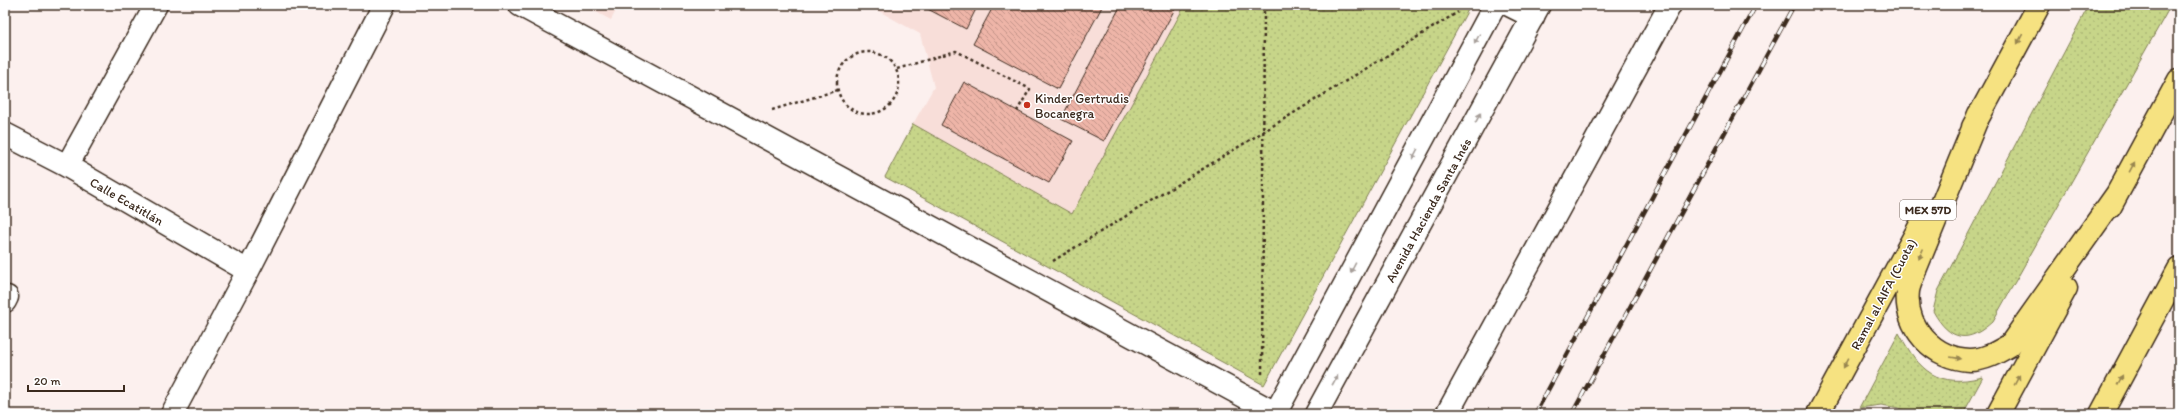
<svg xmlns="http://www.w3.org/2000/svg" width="2184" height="419" font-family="Itim,sans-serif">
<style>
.built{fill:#f8ded9}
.green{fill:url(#green-dots);stroke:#818054}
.building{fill:url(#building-back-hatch);stroke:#3b2a1e}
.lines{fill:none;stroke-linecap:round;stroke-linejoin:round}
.minor-casing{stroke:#3b2a1e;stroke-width:25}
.tertiary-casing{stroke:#3b2a1e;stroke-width:25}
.secondary-casing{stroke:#3b2a1e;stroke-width:25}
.motorway-casing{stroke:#3b2a1e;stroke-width:25}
.path{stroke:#3b2a1e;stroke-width:2.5;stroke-dasharray:3 3;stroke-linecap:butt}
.minor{stroke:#fff;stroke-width:22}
.tertiary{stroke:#fff;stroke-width:22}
.secondary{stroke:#fff;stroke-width:22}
.motorway{stroke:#f6e281;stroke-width:22}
.rail-casing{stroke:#3b2a1e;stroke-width:4.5}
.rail{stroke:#fff;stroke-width:3;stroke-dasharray:9;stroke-linecap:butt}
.oneway{fill:#a79f9a}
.oneway2{fill:#988650}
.poi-dot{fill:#c8321e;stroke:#fff;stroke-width:1.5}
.labels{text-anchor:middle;stroke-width:3;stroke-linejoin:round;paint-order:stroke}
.shield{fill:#fff;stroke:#766a62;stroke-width:1}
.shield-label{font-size:12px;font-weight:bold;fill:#3b2a1e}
.poi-label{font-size:13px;fill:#3b2a1e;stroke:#fff;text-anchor:start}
.street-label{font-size:13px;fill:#3b2a1e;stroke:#fff}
</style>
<defs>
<pattern id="green-dots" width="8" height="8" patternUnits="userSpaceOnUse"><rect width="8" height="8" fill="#c7d589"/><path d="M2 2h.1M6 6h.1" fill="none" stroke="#acb776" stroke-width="1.8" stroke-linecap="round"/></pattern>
<pattern id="building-back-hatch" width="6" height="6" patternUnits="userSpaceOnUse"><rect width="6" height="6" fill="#eeb5a8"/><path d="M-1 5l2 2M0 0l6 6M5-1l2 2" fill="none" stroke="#c29388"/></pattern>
</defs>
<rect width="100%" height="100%" fill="#fcf0ee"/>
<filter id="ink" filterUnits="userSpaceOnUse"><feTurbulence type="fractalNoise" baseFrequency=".025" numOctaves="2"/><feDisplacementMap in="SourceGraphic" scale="8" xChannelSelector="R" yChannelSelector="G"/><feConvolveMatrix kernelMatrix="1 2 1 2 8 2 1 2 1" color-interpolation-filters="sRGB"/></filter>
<g filter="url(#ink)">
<path class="built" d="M 583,5 L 619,5 L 611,20 Z
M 868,5 L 1185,5 L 1072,214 L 913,124 L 934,87 L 920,34 Z"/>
<path class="green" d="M 1185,5 L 1464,5 L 1469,8 L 1264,385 L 885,177 L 913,124 L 1072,214 Z
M 2089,5 L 2171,5 L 1993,321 C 1969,344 1950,342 1933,311 L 1938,291 Z
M 1899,333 C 1920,372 1937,388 1983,377 L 1963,414 L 1911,414 L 1899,408 L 1881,405 L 1859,408 Z"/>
<path class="building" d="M 920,5 L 978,5 L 966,29 Z
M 994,5 L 1103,5 L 1058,89 L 973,44 Z
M 1121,5 L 1177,5 L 1104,141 L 1061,119 Z
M 964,82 L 1073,141 L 1049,183 L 941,125 Z"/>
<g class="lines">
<defs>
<path id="minor" d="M 520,5 L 1275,413
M 5,134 L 67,166 L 248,271
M 67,166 L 156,5
M 5,301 L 7,297
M 172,414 L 248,271 L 384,5
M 1447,414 L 1670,5"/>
<path id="tertiary" d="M 1509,5 L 1533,17"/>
<path id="secondary" d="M 1275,414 L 1495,5
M 1316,414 L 1539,5"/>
<path id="motorway" d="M 1979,114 L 1915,270 C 1913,277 1909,284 1908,291 C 1904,328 1934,359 1970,360 C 1985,360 1998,352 2010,345 L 2117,194
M 1973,127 L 2039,5
M 2110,207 L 2179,80
M 1818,414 L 1920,226
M 1998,414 L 2066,288
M 2101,414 L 2179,269"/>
</defs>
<use href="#minor" class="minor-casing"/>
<use href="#tertiary" class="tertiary-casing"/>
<use href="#secondary" class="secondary-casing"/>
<use href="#motorway" class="motorway-casing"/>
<path class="path" d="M 1452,5 L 1461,10
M837 83a31 31 0 1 1 62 0a31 31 0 1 1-62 0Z
M 897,69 L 956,51 L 1030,89 L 1017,111
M 772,110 L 838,90
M 1053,261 L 1458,12
M 1262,374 L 1264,5"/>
<use href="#minor" class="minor"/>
<use href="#tertiary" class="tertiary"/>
<use href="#secondary" class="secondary"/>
<use href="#motorway" class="motorway"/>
<defs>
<path id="rail" d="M 1535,414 L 1756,5
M 1572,414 L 1794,5"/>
</defs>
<use href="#rail" class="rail-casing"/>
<use href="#rail" class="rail"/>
</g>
<defs><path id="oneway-solid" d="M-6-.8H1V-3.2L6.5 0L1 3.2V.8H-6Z"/></defs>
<g class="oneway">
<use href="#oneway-solid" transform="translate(1477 39) rotate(118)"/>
<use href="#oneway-solid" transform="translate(1478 118) rotate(-61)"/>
<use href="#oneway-solid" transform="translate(1415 154) rotate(118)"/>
<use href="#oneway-solid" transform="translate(1353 268) rotate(118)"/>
<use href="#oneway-solid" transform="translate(1335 380) rotate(-61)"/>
</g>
<g class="oneway2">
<use href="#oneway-solid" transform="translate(2020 39) rotate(118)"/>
<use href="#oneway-solid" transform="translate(2132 167) rotate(-62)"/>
<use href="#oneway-solid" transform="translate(1921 254) rotate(113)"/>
<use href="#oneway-solid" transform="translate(1956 358) rotate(9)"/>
<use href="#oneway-solid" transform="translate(1846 363) rotate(118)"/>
<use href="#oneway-solid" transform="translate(2017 380) rotate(-62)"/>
<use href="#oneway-solid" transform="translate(2120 380) rotate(-62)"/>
</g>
</g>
<circle class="poi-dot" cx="1027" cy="105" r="4"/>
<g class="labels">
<rect class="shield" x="1900" y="200" width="56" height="20" rx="3"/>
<g class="shield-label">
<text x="1928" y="214">MEX 57D</text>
</g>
<g class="poi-label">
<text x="1035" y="103">Kinder Gertrudis<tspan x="1035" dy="15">Bocanegra</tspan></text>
</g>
<g class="street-label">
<text transform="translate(127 201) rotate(30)" y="5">Calle Ecatitlán</text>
<text transform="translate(1428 210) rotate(-61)" y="5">Avenida Hacienda Santa Inés</text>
<text transform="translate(1883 294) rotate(-62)" y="5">Ramal al AIFA (Cuota)</text>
</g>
</g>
<rect width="2184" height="419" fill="none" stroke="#fff" stroke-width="20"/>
<rect x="10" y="10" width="2164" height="399" fill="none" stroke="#3b2a1e" stroke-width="1.5" filter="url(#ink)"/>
<path d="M28 385v6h96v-6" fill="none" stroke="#3b2a1e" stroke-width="2"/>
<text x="34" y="385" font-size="12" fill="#3b2a1e" stroke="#ffffff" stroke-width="3" paint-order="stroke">20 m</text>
</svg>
